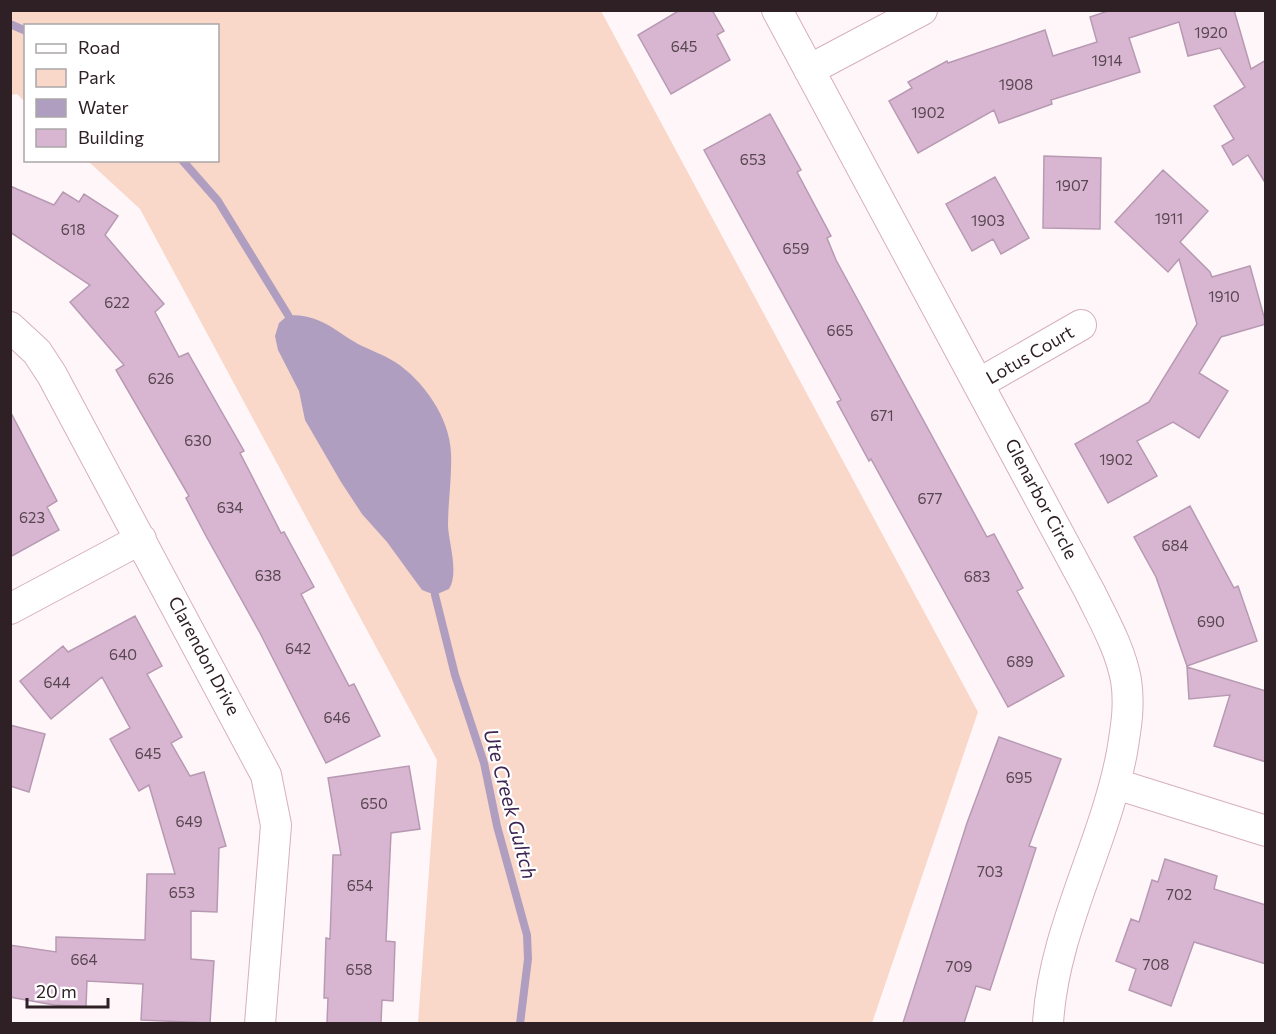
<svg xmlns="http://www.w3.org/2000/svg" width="1276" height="1034" font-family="Commissioner,sans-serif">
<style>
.green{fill:#f9d7c9}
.water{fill:#b09ec1}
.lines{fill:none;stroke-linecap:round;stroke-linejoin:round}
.stream{stroke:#b09ec1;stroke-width:8}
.building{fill:#d8b6d2;stroke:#b79ab2;stroke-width:1.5}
.minor-casing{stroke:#d6b0bd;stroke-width:32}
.minor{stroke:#fff;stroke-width:30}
.labels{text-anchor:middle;stroke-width:4.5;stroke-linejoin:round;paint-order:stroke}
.number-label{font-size:15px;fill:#584650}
.street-label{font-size:18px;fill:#2e2025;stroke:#fff}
.water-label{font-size:20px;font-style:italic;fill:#3e2553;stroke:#fff}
</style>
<rect width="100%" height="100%" fill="#fff6f9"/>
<path class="green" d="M 10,11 L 601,11 L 978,712 L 872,1023 L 418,1023 L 437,760 L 140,209 L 88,161 L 218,160 L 218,26 L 26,26 L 25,102 L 17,94 L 11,95 Z"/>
<path class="water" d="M 288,315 C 321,315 331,328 358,344 C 370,350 384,355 395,362 C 423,380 450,418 451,453 C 452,477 448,502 448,526 C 449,544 459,573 449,589 L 435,595 L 422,590 L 387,542 L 362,514 L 341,482 L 305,420 L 299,391 L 278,350 L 275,336 L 279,323 Z"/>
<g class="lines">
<path class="stream" d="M 10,24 L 26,31
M 182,160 L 218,201 L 288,315
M 435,595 L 455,675 L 484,763 L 497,826 L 527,935 L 528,959 L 520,1024"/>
</g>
<path class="building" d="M 680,10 L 712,10 L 724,31 L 717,35 L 730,60 L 671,94 L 638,35 Z
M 1111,10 L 1234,10 L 1251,69 L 1266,60 L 1266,184 L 1248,155 L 1233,165 L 1222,146 L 1234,139 L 1214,106 L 1245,87 L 1220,48 L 1188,56 L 1179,22 L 1129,38 L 1140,72 L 1051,100 L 1052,104 L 999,123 L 994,110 L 918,153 L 889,101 L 912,88 L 908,82 L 947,61 L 948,63 L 1045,30 L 1053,56 L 1097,42 L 1090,17 Z
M 770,114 L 801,170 L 797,172 L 831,236 L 827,238 L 836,260 L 987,537 L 994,534 L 1023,588 L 1017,591 L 1064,676 L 1008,707 L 871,459 L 869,461 L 837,402 L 841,400 L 704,150 Z
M 1044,156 L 1101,158 L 1100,229 L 1043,228 Z
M 1163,170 L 1208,211 L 1180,242 L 1210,272 L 1212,277 L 1250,266 L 1266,324 L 1221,337 L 1199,373 L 1228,391 L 1199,438 L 1173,422 L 1137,441 L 1157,476 L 1108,503 L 1075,444 L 1149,402 L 1197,324 L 1179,259 L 1168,272 L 1115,222 Z
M 995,177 L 1029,238 L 1001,254 L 993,239 L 972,251 L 946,204 Z
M 10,186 L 54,205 L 63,192 L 79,202 L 84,194 L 118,216 L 105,235 L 164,304 L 155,312 L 179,357 L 188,353 L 244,451 L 240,453 L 281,533 L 284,532 L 314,587 L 301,594 L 349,686 L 354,684 L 380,736 L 326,763 L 260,633 L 206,536 L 186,498 L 189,496 L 116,370 L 124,365 L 70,302 L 90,285 L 10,232 Z
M 10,411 L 57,501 L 47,507 L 59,530 L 10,557 Z
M 1190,506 L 1234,588 L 1238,586 L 1257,641 L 1187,666 L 1156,577 L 1134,537 Z
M 135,616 L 162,666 L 147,674 L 182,737 L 171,743 L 190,776 L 204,772 L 226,846 L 219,848 L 217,912 L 191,911 L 191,959 L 214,961 L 210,1023 L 141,1020 L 143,984 L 87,981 L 86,1007 L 54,1005 L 10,997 L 10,945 L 56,952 L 56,937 L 145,940 L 147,874 L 175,874 L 149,785 L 139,791 L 110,739 L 130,728 L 102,677 L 51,719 L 20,681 L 63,646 L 68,652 Z
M 1187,667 L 1266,691 L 1266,762 L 1214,746 L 1230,695 L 1189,699 Z
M 10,725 L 45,734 L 29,792 L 10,786 Z
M 999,737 L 1061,759 L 1029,846 L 1036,848 L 990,990 L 976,986 L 964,1023 L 903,1023 L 967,823 Z
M 409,766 L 420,829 L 391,833 L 386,941 L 395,942 L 393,1001 L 382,1000 L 381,1023 L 327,1023 L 328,998 L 324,998 L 326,938 L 330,939 L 333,855 L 341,855 L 328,778 Z
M 1165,859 L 1217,876 L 1214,889 L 1266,905 L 1266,964 L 1194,942 L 1171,1006 L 1129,990 L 1136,969 L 1116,961 L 1131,919 L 1139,922 L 1152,880 L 1158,882 Z"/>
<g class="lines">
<defs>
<path id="minor" d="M 777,10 L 1090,592 C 1104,621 1120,648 1126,680 C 1130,705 1126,728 1122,752 C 1105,844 1053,930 1048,1024
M 809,70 L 922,10
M 10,327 L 37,352 L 52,375 L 266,775 L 276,825 L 260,1024
M 978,384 L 1081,325
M 10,609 L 141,539
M 1116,784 L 1266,831"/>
</defs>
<use href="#minor" class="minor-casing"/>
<use href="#minor" class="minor"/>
</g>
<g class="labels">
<g class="number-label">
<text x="1211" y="38">1920</text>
<text x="684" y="52">645</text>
<text x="1107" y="66">1914</text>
<text x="1016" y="90">1908</text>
<text x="928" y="118">1902</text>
<text x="753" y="165">653</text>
<text x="1072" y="191">1907</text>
<text x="1169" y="224">1911</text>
<text x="988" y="226">1903</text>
<text x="73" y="235">618</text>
<text x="796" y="254">659</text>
<text x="1224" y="302">1910</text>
<text x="117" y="308">622</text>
<text x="840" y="336">665</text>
<text x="161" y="384">626</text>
<text x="882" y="421">671</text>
<text x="198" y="446">630</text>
<text x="1116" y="465">1902</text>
<text x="930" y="504">677</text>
<text x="230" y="513">634</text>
<text x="32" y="523">623</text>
<text x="1175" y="551">684</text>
<text x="268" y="581">638</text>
<text x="977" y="582">683</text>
<text x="1211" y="627">690</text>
<text x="298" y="654">642</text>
<text x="123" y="660">640</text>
<text x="1020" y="667">689</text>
<text x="57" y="688">644</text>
<text x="337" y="723">646</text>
<text x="148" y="759">645</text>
<text x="1019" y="783">695</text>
<text x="374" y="809">650</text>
<text x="189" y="827">649</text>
<text x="990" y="877">703</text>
<text x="360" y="891">654</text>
<text x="182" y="898">653</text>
<text x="1179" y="900">702</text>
<text x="84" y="965">664</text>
<text x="1156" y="970">708</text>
<text x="959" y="972">709</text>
<text x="359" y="975">658</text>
</g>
<g class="street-label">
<text transform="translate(1030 355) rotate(-30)" y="6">Lotus Court</text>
<text transform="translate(1041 499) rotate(62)" y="6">Glenarbor Circle</text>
<text transform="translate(204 656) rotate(62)" y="6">Clarendon Drive</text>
</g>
<g class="water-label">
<text transform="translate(510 804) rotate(75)" y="7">Ute Creek Gultch</text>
</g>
</g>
<rect width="1276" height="1034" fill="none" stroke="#2e2025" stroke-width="24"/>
<rect x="24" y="24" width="195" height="138" fill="#ffffff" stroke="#aba6a8" stroke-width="1.5"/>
<rect x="36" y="44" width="30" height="9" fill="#ffffff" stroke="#aba6a8" stroke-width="1.5"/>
<text x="78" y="54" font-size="18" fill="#2e2025">Road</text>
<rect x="36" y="69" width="30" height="18" fill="#f9d7c9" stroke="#aba6a8" stroke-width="1.5"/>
<text x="78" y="84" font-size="18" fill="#2e2025">Park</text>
<rect x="36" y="99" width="30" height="18" fill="#b09ec1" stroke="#aba6a8" stroke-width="1.5"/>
<text x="78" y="114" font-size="18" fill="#2e2025">Water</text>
<rect x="36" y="129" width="30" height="18" fill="#d8b6d2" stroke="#aba6a8" stroke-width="1.5"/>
<text x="78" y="144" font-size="18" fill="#2e2025">Building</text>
<path d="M27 998v9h81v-9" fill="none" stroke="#2e2025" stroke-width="3"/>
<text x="36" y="998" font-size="18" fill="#2e2025" stroke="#ffffff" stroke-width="4.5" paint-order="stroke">20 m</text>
</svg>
